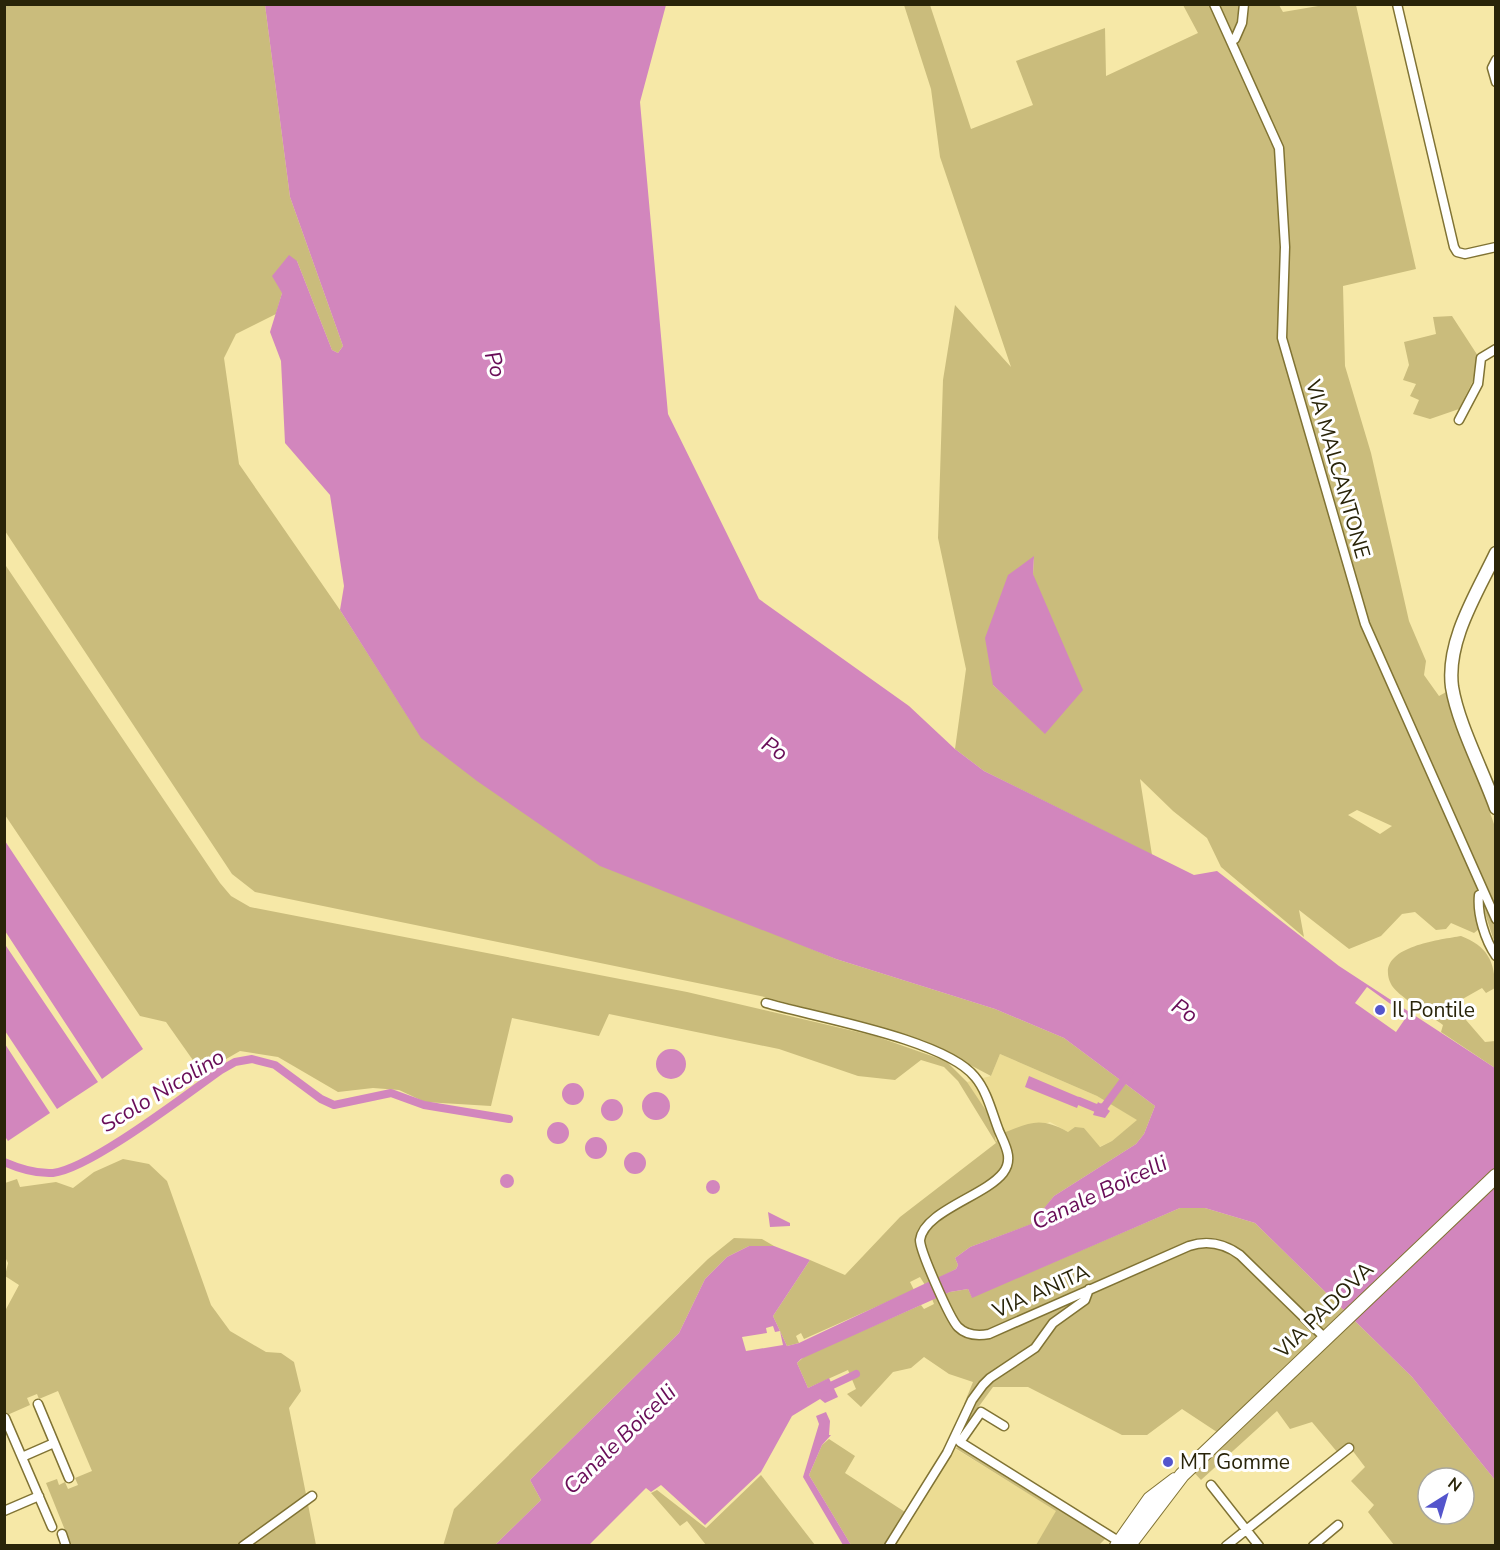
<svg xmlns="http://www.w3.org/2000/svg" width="1500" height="1550" font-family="'Nunito Sans',sans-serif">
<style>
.built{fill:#ecdc93}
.green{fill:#cabc7c;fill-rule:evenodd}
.water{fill:#d286bd}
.pier{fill:#f6e8a7}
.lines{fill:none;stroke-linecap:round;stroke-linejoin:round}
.canal{stroke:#d286bd;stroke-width:8}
.street-casing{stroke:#807334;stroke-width:11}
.secondary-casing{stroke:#807334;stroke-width:15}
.primary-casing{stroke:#807334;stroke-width:16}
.street{stroke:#fff;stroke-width:8}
.secondary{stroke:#fff;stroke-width:12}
.primary{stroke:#fff;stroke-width:14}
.poi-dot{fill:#5455cc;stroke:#fff;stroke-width:2}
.labels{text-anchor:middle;stroke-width:6;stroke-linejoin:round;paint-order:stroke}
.street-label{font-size:21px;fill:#292409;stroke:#fff}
.poi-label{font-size:21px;fill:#292409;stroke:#fff;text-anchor:start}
.water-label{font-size:22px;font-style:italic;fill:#690d58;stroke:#fff}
</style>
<rect width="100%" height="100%" fill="#f6e8a7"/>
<path class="built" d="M 1000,1054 L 1097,1096 L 1138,1120 L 1112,1141 L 1099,1147 L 1084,1128 L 1068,1132 L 1050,1122 L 997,1143 L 967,1082 L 991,1076 Z
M 954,1448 L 1057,1511 L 1036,1545 L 894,1546 Z"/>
<path class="green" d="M 4,5 L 265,5 L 290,197 L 343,346 L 338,353 L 332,350 L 297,261 L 282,293 L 276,314 L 236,334 L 224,358 L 239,464 L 340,610 L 421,737 L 778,935 L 836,959 L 995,1009 L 1064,1038 L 1155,1106 L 1144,1134 L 1136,1144 L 1054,1196 L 1032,1224 L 970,1247 L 955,1258 L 958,1265 L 956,1269 L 925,1285 L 920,1277 L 910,1282 L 914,1290 L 804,1339 L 801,1333 L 796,1336 L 799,1343 L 787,1346 L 773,1316 L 810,1260 L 845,1275 L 900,1217 L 996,1143 L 958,1081 L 944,1067 L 921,1060 L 895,1080 L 858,1076 L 779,1049 L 609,1014 L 599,1036 L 512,1018 L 491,1106 L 425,1102 L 399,1090 L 373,1088 L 338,1092 L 278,1057 L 240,1051 L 202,1073 L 166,1022 L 140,1016 L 5,815 L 4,563 L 220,883 L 231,896 L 250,907 L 687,992 L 875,1036 L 946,1061 L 967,1082 L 991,1118 L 996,1142 L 1000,1134 C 1030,1123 1039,1116 1068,1132 L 1075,1127 L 1084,1128 L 1100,1147 L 1112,1141 L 1137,1120 L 1097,1096 L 1000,1054 L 991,1076 L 923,1040 L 765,997 L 255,892 L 232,874 L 5,531 Z
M 904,5 L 930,5 L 971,129 L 1033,105 L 1016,61 L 1105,28 L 1106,76 L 1198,33 L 1183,5 L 1279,5 L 1283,12 L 1324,5 L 1356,5 L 1416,269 L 1343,286 L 1345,366 L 1371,453 L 1409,621 L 1426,661 L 1424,675 L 1439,696 L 1448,691 L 1495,827 L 1495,944 L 1478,892 L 1479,929 L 1474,933 L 1451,923 L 1446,929 L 1436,930 L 1415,912 L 1402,914 L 1381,936 L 1349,949 L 1299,910 L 1304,937 L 1221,867 L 1207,838 L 1173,811 L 1140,779 L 1152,855 L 984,771 L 955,749 L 966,669 L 938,538 L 943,380 L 955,305 L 1011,367 L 940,157 L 931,89 ZM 1034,557 L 1033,574 L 1045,733 L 993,685 ZM 1357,810 L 1392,826 L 1380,834 L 1348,815 Z
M 1452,316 L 1478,356 L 1474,379 L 1459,409 L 1430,419 L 1413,414 L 1419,400 L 1410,396 L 1416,384 L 1403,380 L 1409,365 L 1404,342 L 1436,334 L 1433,317 Z
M 1461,936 C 1487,946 1495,961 1495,988 L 1486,993 L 1482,988 L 1459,1001 L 1466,1020 L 1485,1042 L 1495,1041 L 1495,1068 L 1441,1032 L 1443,1025 C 1431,1016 1396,995 1391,984 C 1373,947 1439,940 1461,936 Z
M 123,1159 L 149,1164 L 167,1181 L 211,1305 L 230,1331 L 266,1352 L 281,1353 L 294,1362 L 301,1391 L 289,1408 L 316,1545 L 71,1545 L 46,1483 L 57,1479 L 59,1485 L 65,1482 L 68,1489 L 78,1485 L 75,1478 L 92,1471 L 58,1391 L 39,1399 L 37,1394 L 27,1398 L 30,1405 L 5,1416 L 5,1311 L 19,1285 L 5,1276 L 8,1263 L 4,1255 L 5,1183 L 17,1179 L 20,1187 L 56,1182 L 73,1188 L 94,1172 Z
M 1180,1208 L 1205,1208 L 1255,1223 L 1412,1377 L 1495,1480 L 1495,1545 L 1394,1545 L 1368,1512 L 1374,1505 L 1351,1481 L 1365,1467 L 1349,1446 L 1338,1453 L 1312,1422 L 1290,1429 L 1277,1411 L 1201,1480 L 1189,1467 L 1229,1440 L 1182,1409 L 1147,1435 L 1122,1435 L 1028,1387 L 993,1387 L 961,1431 L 971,1408 L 964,1404 L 973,1382 L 949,1374 L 924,1357 L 911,1368 L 893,1372 L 861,1407 L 847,1394 L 856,1389 L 848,1370 L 808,1388 L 797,1363 L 805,1356 L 921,1305 L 924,1309 L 934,1304 L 932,1299 L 950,1292 L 968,1289 L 972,1297 ZM 1428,1478 L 1464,1478 L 1464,1514 L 1428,1514 Z
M 734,1238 L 762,1239 L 774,1246 L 749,1246 L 727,1257 L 705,1279 L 679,1333 L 530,1480 L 541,1500 L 495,1545 L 443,1546 L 454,1509 L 708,1259 Z
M 829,1439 L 855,1456 L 845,1473 L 905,1512 L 885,1545 L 851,1545 L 809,1475 L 822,1445 Z
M 963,1446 L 1107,1537 L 1099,1545 L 1036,1545 L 1056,1511 L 955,1448 Z
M 761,1475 L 815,1545 L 706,1545 L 687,1521 L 680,1526 L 651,1493 L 657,1490 L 706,1528 Z"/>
<path class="water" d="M 265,5 L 666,5 L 640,102 L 668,414 L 759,599 L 909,706 L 955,749 L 984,771 L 1194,875 L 1217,871 L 1339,966 L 1495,1068 L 1495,1480 L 1412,1377 L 1255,1223 L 1205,1208 L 1180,1208 L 972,1298 L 968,1289 L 950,1292 L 801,1359 L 797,1363 L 808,1388 L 829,1378 L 838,1397 L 825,1403 L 820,1399 L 792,1416 L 761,1472 L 705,1525 L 661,1485 L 651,1492 L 646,1488 L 589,1545 L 495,1545 L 541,1500 L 530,1480 L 679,1333 L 705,1279 L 727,1257 L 749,1246 L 774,1246 L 810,1260 L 773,1316 L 787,1346 L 799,1343 L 956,1269 L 958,1265 L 955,1258 L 970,1247 L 1031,1224 L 1054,1196 L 1136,1144 L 1144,1134 L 1155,1106 L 1064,1038 L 995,1009 L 836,959 L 600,866 L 477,781 L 421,738 L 340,610 L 344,586 L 330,495 L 285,443 L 281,361 L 270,332 L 282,293 L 272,276 L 289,255 L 297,261 L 332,350 L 338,353 L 343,346 L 290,197 Z
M 1034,556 L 1033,574 L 1083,690 L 1045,734 L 993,685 L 985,638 L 1008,575 Z
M 5,841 L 143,1049 L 102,1079 L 5,931 Z
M 4,943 L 98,1082 L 57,1109 L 5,1031 Z
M 5,1044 L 50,1113 L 8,1141 L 4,1135 Z
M656 1064a15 15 0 1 1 30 0a15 15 0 1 1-30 0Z
M 1029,1076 L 1081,1098 L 1077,1108 L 1025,1087 Z
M562 1094a11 11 0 1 1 22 0a11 11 0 1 1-22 0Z
M642 1106a14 14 0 1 1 28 0a14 14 0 1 1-28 0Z
M601 1110a11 11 0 1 1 22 0a11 11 0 1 1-22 0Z
M 1098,1102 L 1110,1111 L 1105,1118 L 1093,1115 Z
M547 1133a11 11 0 1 1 22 0a11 11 0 1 1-22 0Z
M585 1148a11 11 0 1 1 22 0a11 11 0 1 1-22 0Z
M624 1163a11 11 0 1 1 22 0a11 11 0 1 1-22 0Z
M500 1181a7 7 0 1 1 14 0a7 7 0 1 1-14 0Z
M706 1187a7 7 0 1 1 14 0a7 7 0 1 1-14 0Z
M 768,1212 L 790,1223 L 790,1226 L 770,1227 Z
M 826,1412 L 830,1421 L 829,1435 L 831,1435 L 822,1445 L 809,1475 L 851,1545 L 843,1545 L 803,1477 L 819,1424 L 816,1416 Z"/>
<path class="pier" d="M 1367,987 L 1407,1016 L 1396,1032 L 1355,1003 Z
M 773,1326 L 775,1332 L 780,1331 L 783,1345 L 746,1351 L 742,1337 L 767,1333 L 766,1328 Z"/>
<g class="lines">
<path class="canal" d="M 1079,1101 L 1096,1108 L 1104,1107 L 1129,1073
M 4,1162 C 20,1169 36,1174 53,1173 C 90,1169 187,1094 221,1070 L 235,1062 L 252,1059 L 275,1065 L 321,1099 L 334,1105 L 391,1093 L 424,1105 L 509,1119
M 824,1389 L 856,1374"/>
<defs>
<path id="street" d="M 1214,4 L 1279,148 L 1285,247 L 1282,338 L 1365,624 L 1496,919
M 1397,4 L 1454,247 L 1457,252 L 1465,254 L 1496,247
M 1231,40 L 1235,39 L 1242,23 L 1244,4
M 1496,60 L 1492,68 L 1496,82
M 1459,420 L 1478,384 L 1481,358 L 1496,349
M 1484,893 L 1479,895 C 1477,914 1485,940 1496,956
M 766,1003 C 814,1017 945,1039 975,1077 C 987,1091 992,1113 999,1131 C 1005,1145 1014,1159 1003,1173 C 985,1196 924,1211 920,1240 C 920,1251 950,1319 958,1327 C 966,1335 978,1336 989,1334 L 1189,1246 C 1207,1240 1225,1244 1240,1255 L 1325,1338
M 38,1404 L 69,1478
M 5,1418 L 52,1527
M 1004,1426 L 981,1412 L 960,1442 L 1115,1539
M 22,1457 L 54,1443
M 1211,1485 L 1259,1546
M 4,1511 L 39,1496
M 62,1534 L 66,1546
M 243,1546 L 312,1496
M 889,1546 L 947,1453 L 972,1400 L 983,1385 L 990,1378 L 1035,1348 L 1053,1323 L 1085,1300 L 1089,1289
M 1226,1546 L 1349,1448
M 1313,1546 L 1338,1525"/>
<path id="secondary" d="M 1496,553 C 1477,593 1446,641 1452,687 C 1458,724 1483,771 1496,808"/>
<path id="primary" d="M 1117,1546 L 1150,1499 L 1175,1480
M 1128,1546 L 1182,1475 L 1496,1176"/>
</defs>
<use href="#street" class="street-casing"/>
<use href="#secondary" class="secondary-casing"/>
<use href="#primary" class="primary-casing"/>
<use href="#street" class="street"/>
<use href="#secondary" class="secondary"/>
<use href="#primary" class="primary"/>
</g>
<g class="poi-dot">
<circle cx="1380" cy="1010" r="6"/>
<circle cx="1168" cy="1462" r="6"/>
</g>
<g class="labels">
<g class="street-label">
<text transform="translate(1338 469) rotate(74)" y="7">VIA MALCANTONE</text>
<text transform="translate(1041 1291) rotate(-24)" y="7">VIA ANITA</text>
<text transform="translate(1324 1310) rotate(-44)" y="7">VIA PADOVA</text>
</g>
<g class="poi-label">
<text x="1392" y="1017">Il Pontile</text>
<text x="1180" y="1469">MT Gomme</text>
</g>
<g class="water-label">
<text transform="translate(496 364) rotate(73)" y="8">Po</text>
<text transform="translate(775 748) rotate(33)" y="8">Po</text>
<text transform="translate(1185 1010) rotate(33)" y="8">Po</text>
<text transform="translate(162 1090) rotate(-31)" y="8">Scolo Nicolino</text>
<text transform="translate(1099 1192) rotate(-25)" y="8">Canale Boicelli</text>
<text transform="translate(619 1439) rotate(-44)" y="8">Canale Boicelli</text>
</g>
</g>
<rect width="1500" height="1550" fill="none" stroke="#292409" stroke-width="12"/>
<g transform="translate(1446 1496) rotate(37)"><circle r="28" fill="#ffffff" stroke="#a9a79d" stroke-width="1.5"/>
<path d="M0-4.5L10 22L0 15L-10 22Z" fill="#5455cc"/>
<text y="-9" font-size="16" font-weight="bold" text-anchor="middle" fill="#292409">N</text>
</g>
</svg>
